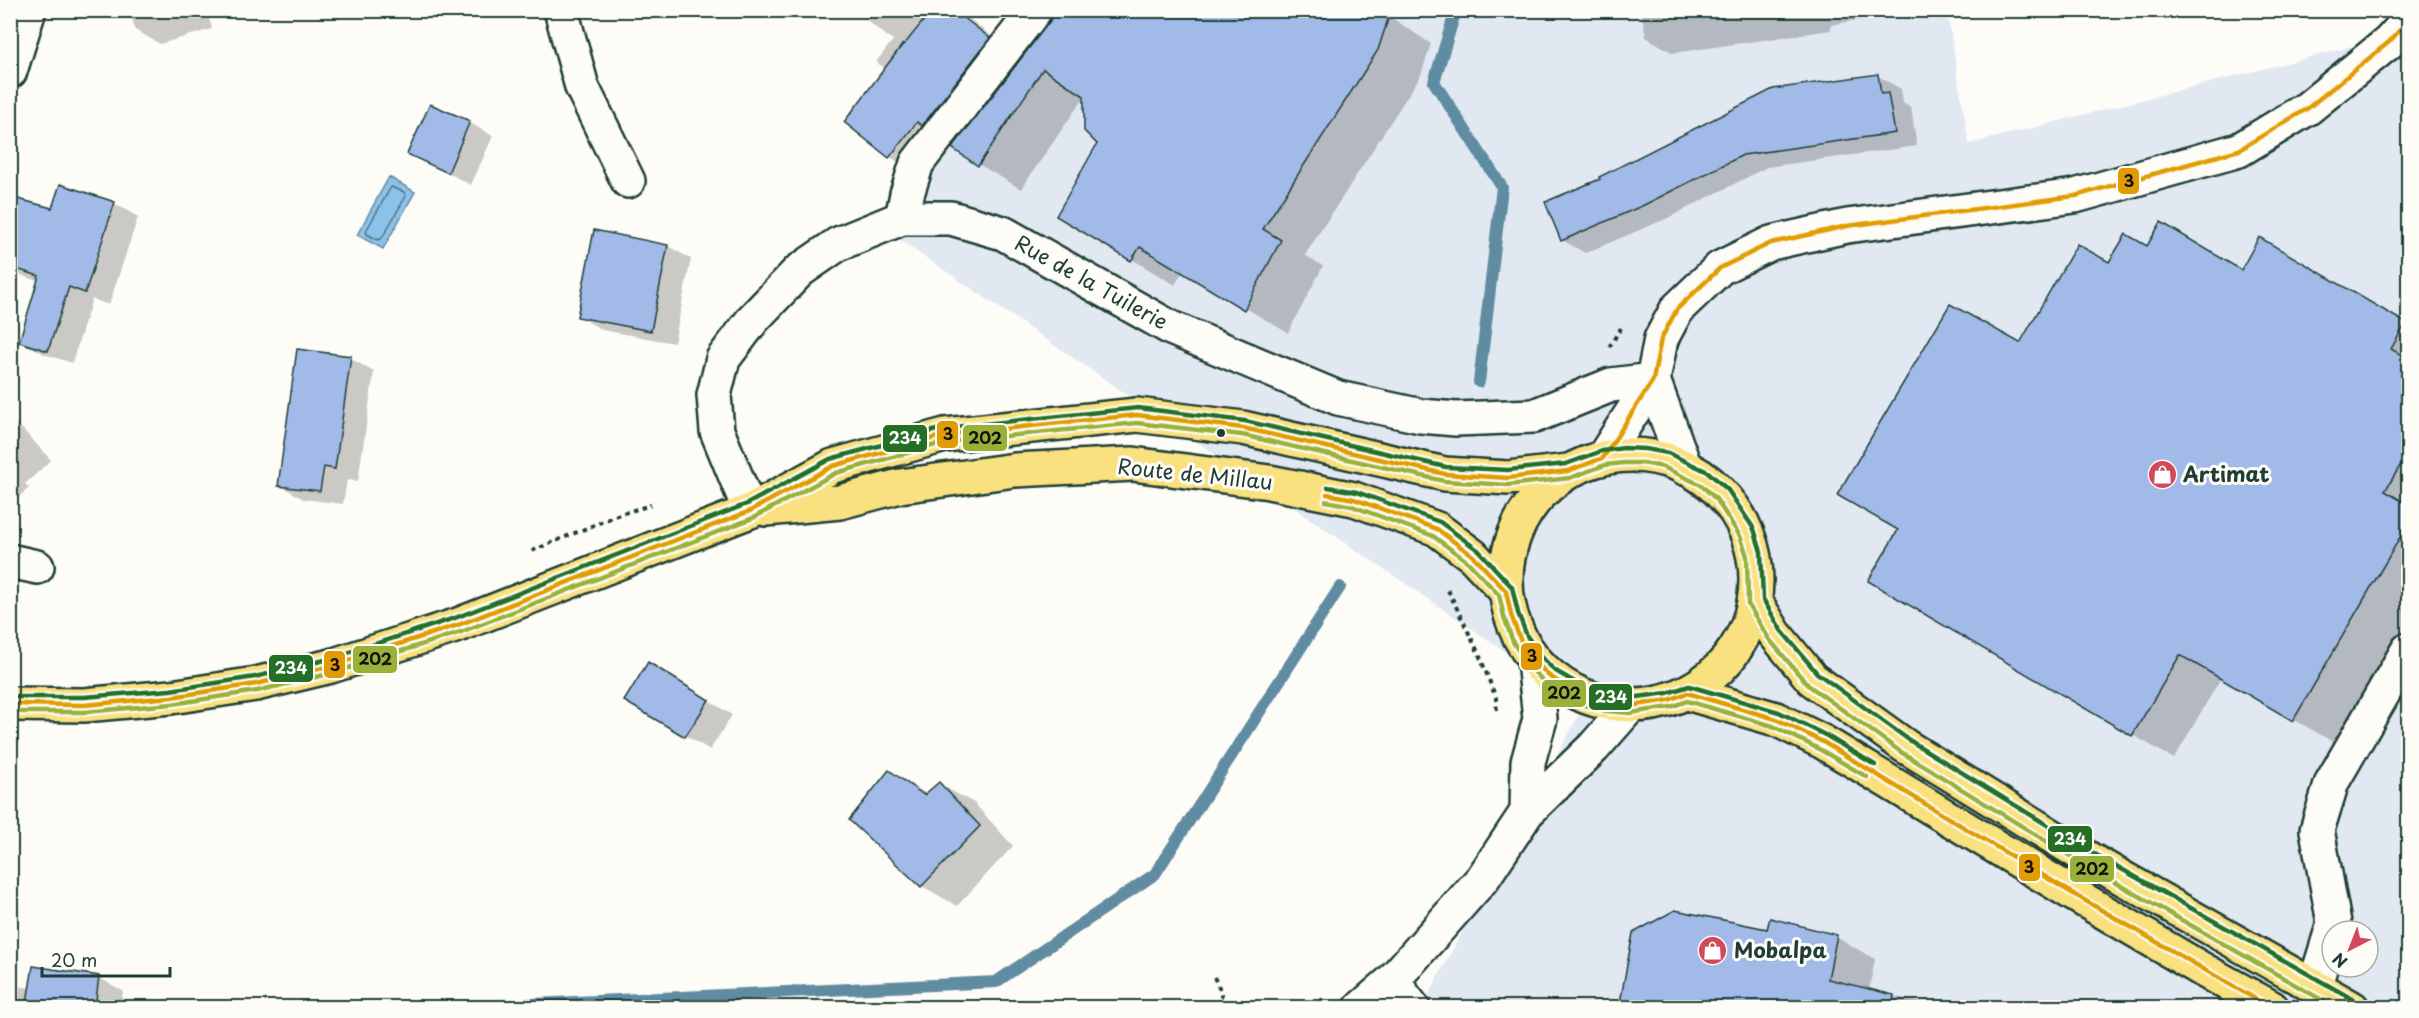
<svg xmlns="http://www.w3.org/2000/svg" width="2419" height="1018" font-family="'Playpen Sans',sans-serif">
<style>
.built{fill:#e1e8f2;fill-rule:evenodd}
.water{fill:#8cc1ea;stroke:#608ca1;stroke-width:1.5}
.shadow{fill:#0003}
.lines{fill:none;stroke-linecap:round;stroke-linejoin:round}
.shore{stroke:#4b727d;stroke-width:1.5}
.stream{stroke:#608ca1;stroke-width:12}
.building{fill:#a1bae7;stroke:#1f3d34;stroke-width:1.5}
.minor-casing{stroke:#1f3d34;stroke-width:38}
.major-casing{stroke:#1f3d34;stroke-width:38}
.path{stroke:#1f3d34;stroke-width:4;stroke-dasharray:4.5 4.5;stroke-linecap:butt}
.minor{stroke:#fdfcf7;stroke-width:33}
.major{stroke:#fae180;stroke-width:33}
.bus-1-casing{stroke:#fdfcf7;stroke-width:9}
.bus-2-casing{stroke:#fdfcf7;stroke-width:9}
.bus-3-casing{stroke:#fdfcf7;stroke-width:9}
.bus-1{stroke:#e19c05;stroke-width:4.5}
.bus-2{stroke:#9ab137;stroke-width:4.5}
.bus-3{stroke:#246f25;stroke-width:4.5}
.bus-dot{fill:#1f3d34;stroke:#fdfcf7;stroke-width:2}
.labels{text-anchor:middle;stroke-width:6;stroke-linejoin:round;paint-order:stroke}
.street-label{font-size:21px;fill:#1f3d34;stroke:#fdfcf7}
.poi-label{font-size:21px;font-weight:bold;fill:#1f3d34;stroke:#fdfcf7;text-anchor:start}
.line-badge{stroke:#fdfcf7;stroke-width:2}
.badge-label{font-size:16px;text-anchor:middle;font-weight:bold;fill:#fff}
.pale-badge-label{font-size:16px;text-anchor:middle;font-weight:bold;fill:#111}
</style>
<rect width="100%" height="100%" fill="#fdfcf7"/>
<filter id="ink" filterUnits="userSpaceOnUse"><feTurbulence type="fractalNoise" baseFrequency=".0167" numOctaves="2"/><feDisplacementMap in="SourceGraphic" scale="12" xChannelSelector="R" yChannelSelector="G"/><feConvolveMatrix kernelMatrix="1 2 1 2 8 2 1 2 1" color-interpolation-filters="sRGB"/></filter>
<g filter="url(#ink)">
<path class="built" d="M 1029,11 L 1947,11 L 1969,144 L 2408,32 L 2408,1007 L 1422,1007 L 1584,705 L 872,221 ZM 2332,931 L 2368,931 L 2368,967 L 2332,967 Z"/>
<path class="water" d="M 389,177 L 415,192 L 383,249 L 357,235 Z"/>
<path class="shadow" d="M 130,10 L 207,10 L 212,29 L 160,44 L 135,30 Z
M 865,10 L 952,10 L 994,44 L 996,42 L 957,10 L 959,10 L 1012,53 L 913,170 L 890,157 L 886,69 L 876,62 L 893,40 L 882,33 L 861,15 Z
M 1380,10 L 1431,44 L 1421,75 L 1305,255 L 1323,266 L 1288,333 L 1183,271 L 1175,285 L 1058,215 L 1099,144 L 1085,96 L 1021,189 L 978,164 L 1051,22 Z
M 1641,10 L 1891,10 L 1891,14 L 1831,25 L 1831,30 L 1673,53 L 1646,37 Z
M 1878,76 L 1901,89 L 1903,103 L 1911,108 L 1917,146 L 1767,167 L 1668,218 L 1585,253 L 1562,240 L 1602,180 Z
M 431,106 L 470,123 L 493,136 L 471,185 L 409,153 Z
M 114,203 L 138,217 L 109,305 L 92,299 L 72,363 L 44,354 L 21,341 L 39,281 L 23,276 L 10,269 L 10,230 L 53,210 Z
M 595,231 L 668,246 L 691,259 L 674,343 L 602,330 L 579,316 Z
M 2260,239 L 2408,326 L 2408,617 L 2335,743 L 2221,678 L 2174,759 L 2133,735 L 2021,345 L 2110,264 L 2148,248 L 2242,271 Z
M 350,358 L 374,372 L 358,481 L 347,480 L 343,504 L 303,499 L 280,485 Z
M 10,416 L 51,460 L 25,484 L 29,488 L 10,505 Z
M 673,678 L 732,715 L 710,750 L 626,700 Z
M 889,772 L 927,794 L 939,784 L 974,803 L 1013,846 L 957,906 L 922,886 L 851,820 Z
M 1836,937 L 1875,959 L 1869,990 L 1941,1008 L 1620,1008 Z
M 98,977 L 123,991 L 120,1008 L 10,1008 L 10,985 L 31,988 Z"/>
<g class="lines">
<path class="shore" d="M 391,187 L 404,192 L 406,196 L 382,238 L 378,240 L 367,234 L 366,231 Z"/>
<path class="stream" d="M 1456,10 L 1434,82 L 1502,187 L 1479,382
M 450,1008 L 996,982 L 1155,874 L 1340,587"/>
</g>
<path class="building" d="M 932,10 L 954,10 L 990,38 L 922,126 L 917,122 L 889,158 L 844,122 L 903,44 L 904,45 Z
M 1054,10 L 1391,10 L 1378,50 L 1263,229 L 1281,240 L 1244,310 L 1140,247 L 1131,261 L 1056,216 L 1097,144 L 1084,131 L 1084,96 L 1043,69 L 978,166 L 952,148 L 1050,21 Z
M 1878,74 L 1881,94 L 1888,93 L 1895,133 L 1743,155 L 1644,205 L 1561,241 L 1545,202 L 1600,179 L 1599,177 L 1773,89 Z
M 430,104 L 470,121 L 448,173 L 407,154 Z
M 60,184 L 115,202 L 85,293 L 69,287 L 48,351 L 19,342 L 39,276 L 10,267 L 10,225 L 18,199 L 52,208 Z
M 2161,222 L 2241,270 L 2259,237 L 2406,323 L 2391,349 L 2409,359 L 2409,451 L 2385,491 L 2409,505 L 2409,522 L 2293,721 L 2180,655 L 2132,736 L 1868,581 L 1898,530 L 1837,495 L 1950,304 L 2020,343 L 2077,244 L 2109,262 L 2126,234 L 2147,246 Z
M 594,230 L 668,245 L 651,331 L 577,317 Z
M 297,349 L 351,356 L 335,469 L 324,467 L 320,491 L 278,486 Z
M 648,662 L 709,700 L 685,737 L 624,701 Z
M 889,770 L 924,795 L 939,782 L 980,826 L 921,887 L 849,820 Z
M 1675,910 L 1767,929 L 1770,918 L 1837,935 L 1828,979 L 1894,995 L 1892,1008 L 1619,1008 L 1633,933 Z
M 33,966 L 99,976 L 95,1008 L 26,1008 Z"/>
<g class="lines">
<defs>
<path id="minor" d="M 561,10 L 582,87 L 628,181
M 10,71 L 29,10
M 902,218 L 907,194 L 917,163 L 1035,10
M 1653,380 L 1685,468
M 1603,458 L 1653,380 L 1661,339 L 1677,309 L 1720,268 L 1771,243 L 1847,226 L 2075,196 L 2239,150 L 2308,108 L 2389,42 L 2408,21
M 750,511 L 717,431 L 714,395 L 723,359 L 754,318 L 799,271 L 838,244 L 902,218 L 951,218 L 1003,233 L 1171,328 L 1338,398 L 1421,416 L 1456,419 L 1534,416 L 1611,385 L 1653,380
M 10,561 L 37,567
M 1527,812 L 1528,762 L 1540,719 L 1534,660
M 1392,981 L 1413,1008
M 2314,988 L 2334,923 L 2317,830 L 2332,782 L 2408,650
M 1361,1008 L 1392,981 L 1483,878 L 1527,812 L 1594,747 L 1630,706"/>
<path id="major" d="M1506 580a125 125 0 1 1 250 0a125 125 0 1 1-250 0Z
M 766,509 L 840,502 L 900,486 L 1015,470 L 1133,464 L 1269,482 L 1354,499 L 1437,529 L 1473,556 L 1506,591
M 1755,601 L 1775,634 L 1812,679 L 1905,746 L 2089,859 L 2352,1008
M 1687,693 L 1776,719 L 1823,742 L 2072,893 L 2203,970 L 2272,1008
M 10,704 L 84,705 L 171,697 L 256,684 L 331,666 L 458,625 L 750,511 L 833,466 L 945,435 L 1137,415 L 1243,428 L 1445,474 L 1508,478 L 1568,471"/>
</defs>
<use href="#minor" class="minor-casing"/>
<use href="#major" class="major-casing"/>
<path class="path" d="M 1609,347 L 1623,325
M 532,551 L 620,514 L 651,505
M 1448,590 L 1479,654 L 1496,698 L 1497,713
M 1214,977 L 1222,994 L 1216,1008
M 1314,1008 L 1323,999"/>
<use href="#minor" class="minor"/>
<use href="#major" class="major"/>
<defs>
<path id="bus-1" d="M 1327,494 L 1354,499 L 1437,529 L 1473,556 L 1506,591 L 1511,615 L 1520,639 L 1534,660 L 1549,676 L 1568,688 L 1587,698 L 1608,704 L 1630,706 L 1669,700 L 1687,693 L 1776,719 L 1823,742 L 2072,893 L 2271,1008
M 10,704 L 84,705 L 171,697 L 256,684 L 331,666 L 458,625 L 750,511 L 833,466 L 945,435 L 1137,415 L 1243,428 L 1445,474 L 1508,478 L 1568,471 L 1603,458 L 1653,380 L 1661,339 L 1677,309 L 1720,268 L 1771,243 L 1847,226 L 2075,196 L 2239,150 L 2308,108 L 2389,42 L 2408,21"/>
<path id="bus-2" d="M 1326,501 L 1352,506 L 1433,536 L 1468,562 L 1499,595 L 1504,617 L 1513,642 L 1528,665 L 1544,682 L 1584,705 L 1607,711 L 1630,713 L 1671,707 L 1687,701 L 1773,726 L 1819,749 L 1867,777
M 10,712 L 85,712 L 172,704 L 257,691 L 333,673 L 461,632 L 753,518 L 836,473 L 946,442 L 1137,423 L 1242,435 L 1444,481 L 1508,485 L 1570,478 L 1605,465 L 1624,463 L 1643,463 L 1663,467 L 1701,485 L 1716,499 L 1740,536 L 1747,556 L 1748,604 L 1769,639 L 1808,685 L 1901,752 L 2085,865 L 2336,1008"/>
<path id="bus-3" d="M 1328,487 L 1357,492 L 1440,522 L 1478,550 L 1512,587 L 1518,613 L 1527,636 L 1540,655 L 1554,670 L 1590,691 L 1609,697 L 1630,698 L 1667,693 L 1689,686 L 1779,712 L 1827,736 L 1875,765
M 10,697 L 84,697 L 170,690 L 255,677 L 329,659 L 455,618 L 747,504 L 830,459 L 944,428 L 1138,408 L 1245,421 L 1446,467 L 1508,470 L 1566,464 L 1602,451 L 1624,448 L 1645,449 L 1668,453 L 1708,472 L 1728,490 L 1754,529 L 1761,552 L 1763,599 L 1781,630 L 1817,673 L 1909,740 L 2093,853 L 2356,1001"/>
</defs>
<use href="#bus-1" class="bus-1-casing"/>
<use href="#bus-2" class="bus-2-casing"/>
<use href="#bus-3" class="bus-3-casing"/>
<use href="#bus-1" class="bus-1"/>
<use href="#bus-2" class="bus-2"/>
<use href="#bus-3" class="bus-3"/>
</g>
</g>
<defs>
<symbol id="shop-disc" viewBox="-11 -11 22 22"><circle r="9.5" fill="#d1495b" stroke="#fdfcf7"/><path d="M-5-2.5h2.3a2.7 3.5 0 0 1 5.4 0H5L5.5 6h-11ZM-1.5-2.5h3a1.5 2.3 0 0 0-3 0Z" fill="#fff"/></symbol>
</defs>
<g fill-rule="evenodd">
<use href="#shop-disc" x="2146" y="458" width="33" height="33"/>
<use href="#shop-disc" x="1696" y="934" width="33" height="33"/>
</g>
<circle class="bus-dot" cx="1221" cy="433" r="5"/>
<g class="labels">
<g class="street-label">
<text transform="translate(1091 283) rotate(29)" y="7">Rue de la Tuilerie</text>
<text transform="translate(1195 475) rotate(6)" y="7">Route de Millau</text>
</g>
<g class="poi-label">
<text x="2183" y="482">Artimat</text>
<text x="1734" y="958">Mobalpa</text>
</g>
</g>
<g class="line-badge">
<rect x="2117" y="167" width="23" height="28" rx="6" fill="#e19c05"/>
<rect x="936" y="420" width="23" height="29" rx="6" fill="#e19c05"/>
<rect x="962" y="424" width="46" height="28" rx="6" fill="#9ab137"/>
<rect x="882" y="424" width="46" height="29" rx="6" fill="#246f25"/>
<rect x="1520" y="642" width="23" height="29" rx="6" fill="#e19c05"/>
<rect x="352" y="645" width="46" height="29" rx="6" fill="#9ab137"/>
<rect x="323" y="650" width="23" height="29" rx="6" fill="#e19c05"/>
<rect x="268" y="654" width="46" height="29" rx="6" fill="#246f25"/>
<rect x="1541" y="679" width="46" height="29" rx="6" fill="#9ab137"/>
<rect x="1588" y="683" width="45" height="28" rx="6" fill="#246f25"/>
<rect x="2047" y="825" width="46" height="28" rx="6" fill="#246f25"/>
<rect x="2018" y="853" width="23" height="29" rx="6" fill="#e19c05"/>
<rect x="2069" y="855" width="46" height="28" rx="6" fill="#9ab137"/>
</g>
<g class="badge-label">
<text x="905" y="444">234</text>
<text x="291" y="674">234</text>
<text x="1611" y="703">234</text>
<text x="2070" y="845">234</text>
</g>
<g class="pale-badge-label">
<text x="2129" y="187">3</text>
<text x="948" y="440">3</text>
<text x="985" y="444">202</text>
<text x="1532" y="662">3</text>
<text x="375" y="665">202</text>
<text x="335" y="671">3</text>
<text x="1564" y="699">202</text>
<text x="2029" y="873">3</text>
<text x="2092" y="875">202</text>
</g>
<rect width="2419" height="1018" fill="none" stroke="#fdfcf7" stroke-width="36"/>
<rect x="18" y="18" width="2383" height="982" fill="none" stroke="#1f3d34" stroke-width="2" filter="url(#ink)"/>
<g transform="translate(2350 949) rotate(222)"><circle r="28" fill="#fdfcf7" stroke="#a4b0a9" stroke-width="1.5"/>
<path d="M0-4.5L10 22L0 15L-10 22Z" fill="#d1495b"/>
<text y="-9" font-size="16" font-weight="bold" text-anchor="middle" fill="#1f3d34">N</text>
</g>
<path d="M42 967v9h128v-9" fill="none" stroke="#1f3d34" stroke-width="3"/>
<text x="51" y="967" font-size="18" fill="#1f3d34" stroke="#fdfcf7" stroke-width="4.5" paint-order="stroke">20 m</text>
</svg>
